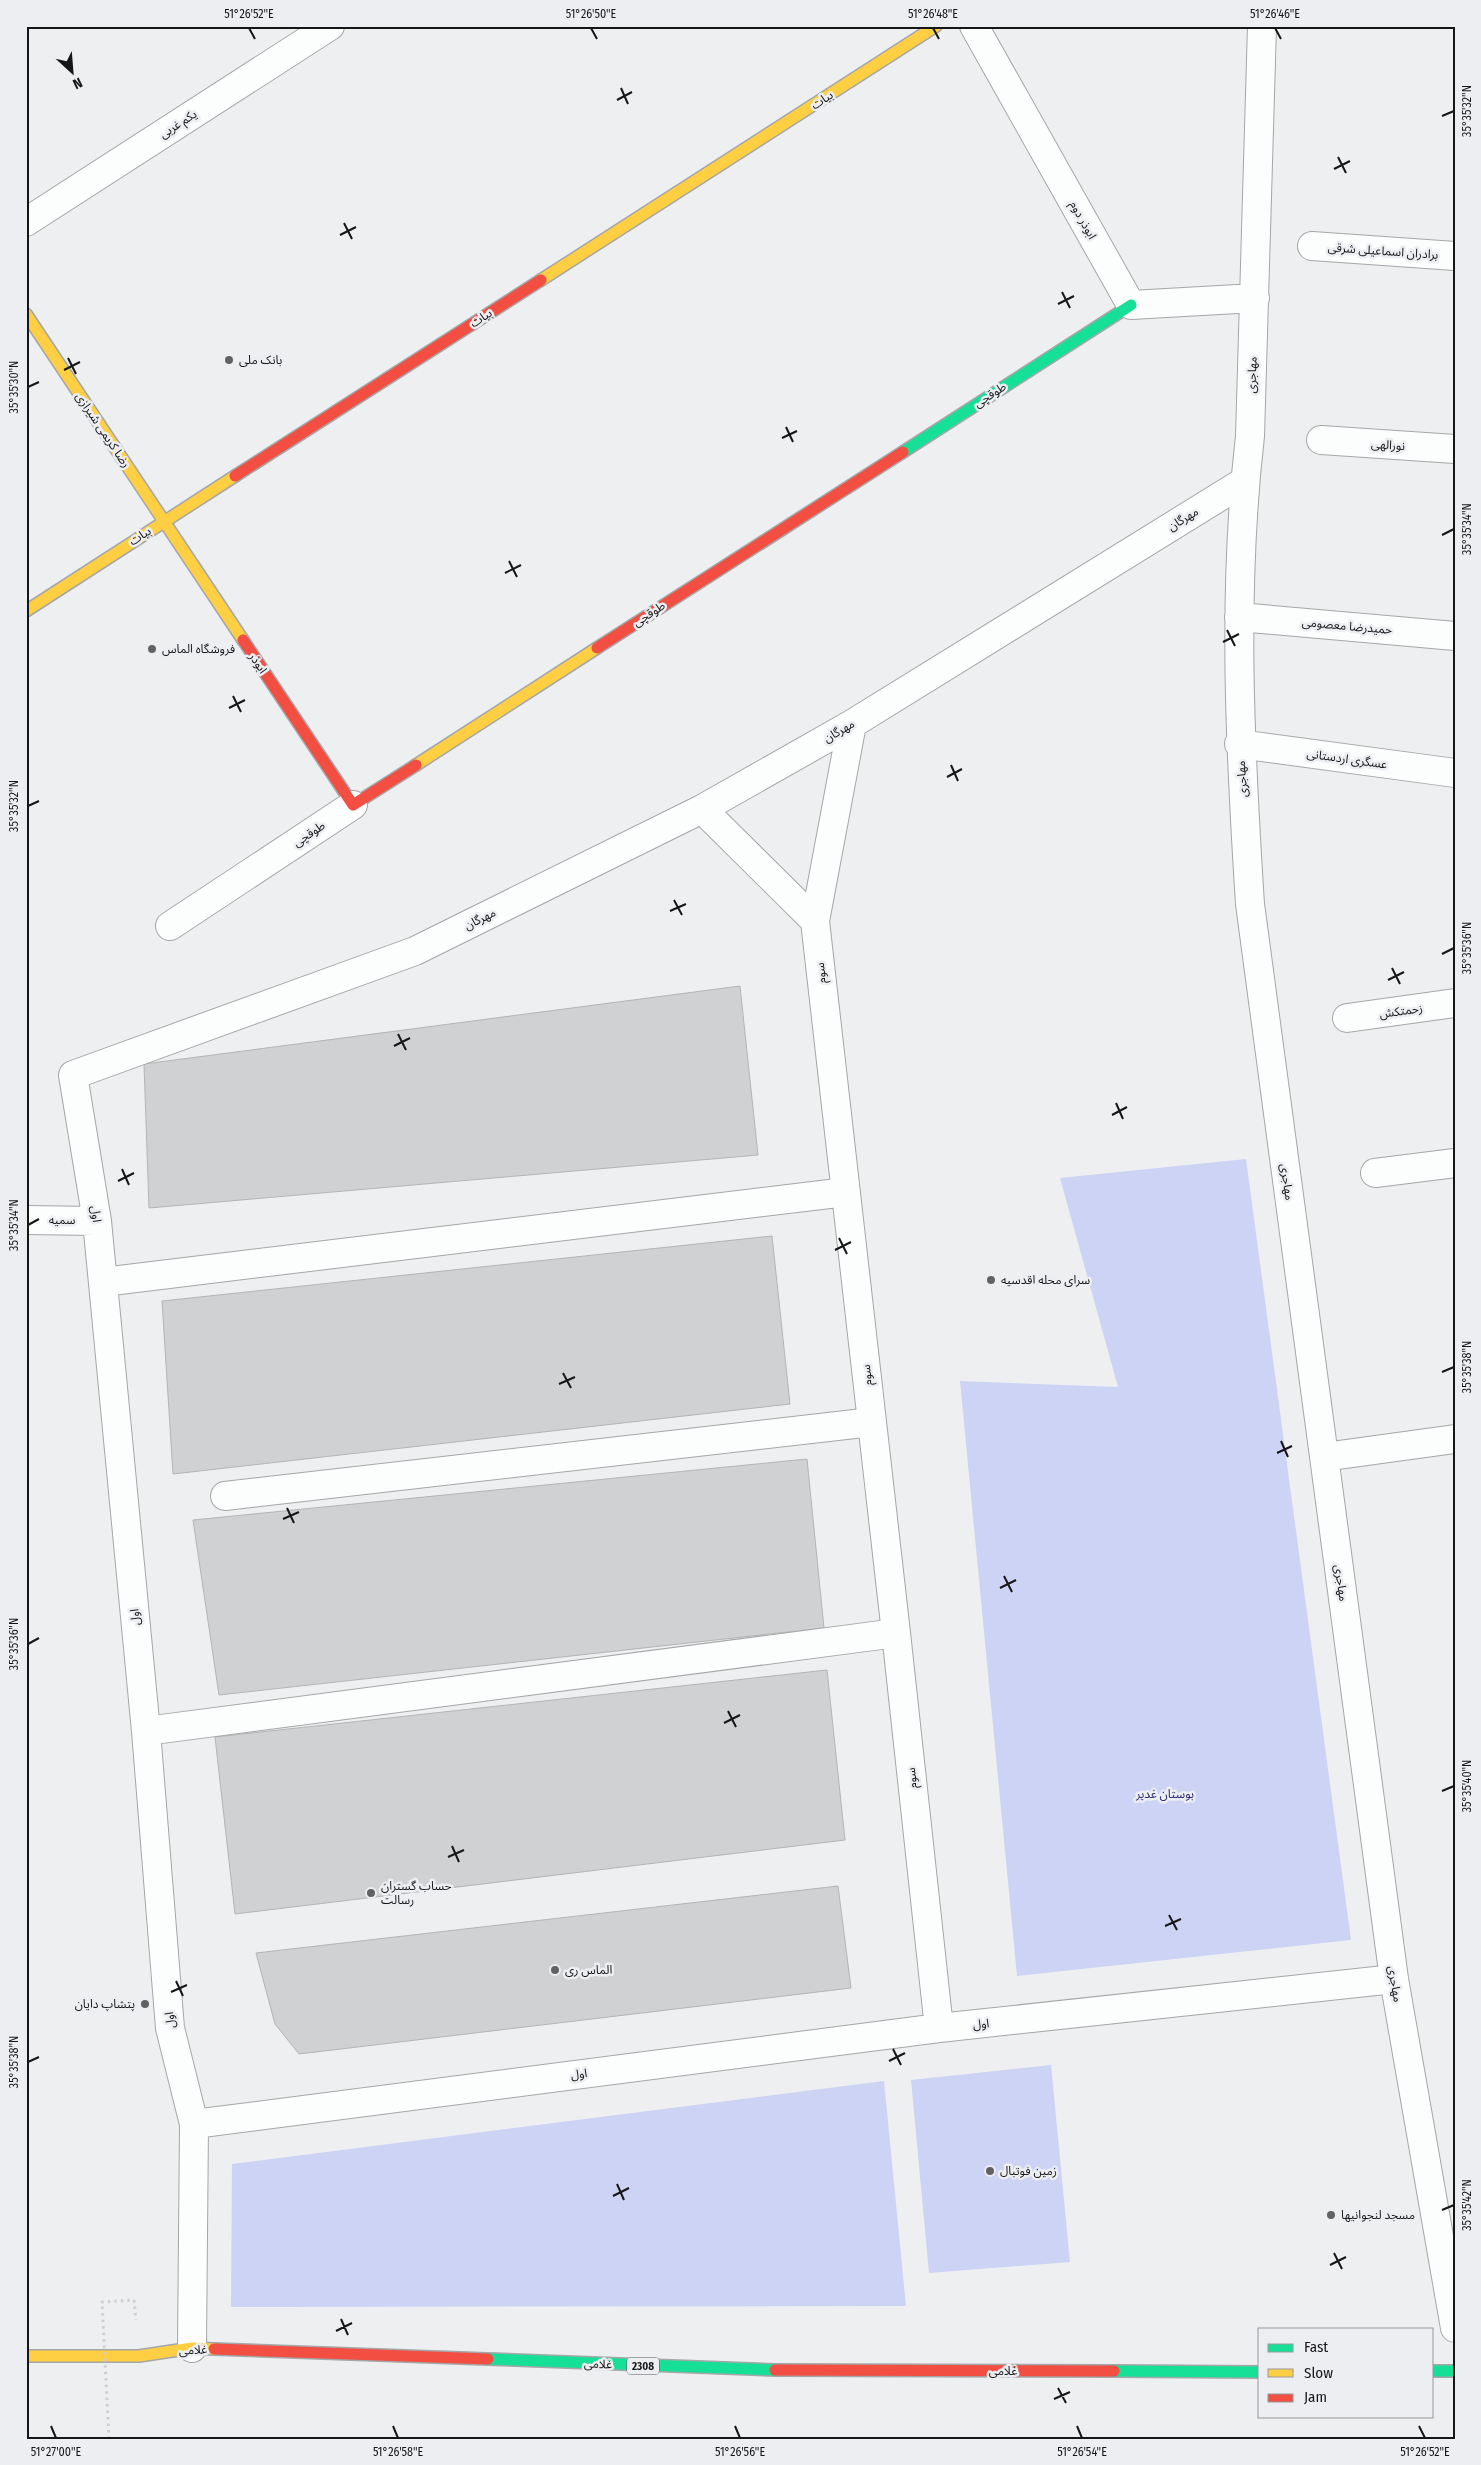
<svg xmlns="http://www.w3.org/2000/svg" width="1481" height="2465" font-family="'Fira Sans Condensed','Noto Sans Arabic',sans-serif">
<style>
.green{fill:#cdd3f4}
.building{fill:#d0d1d2;stroke:#b3b4b5}
.lines{fill:none;stroke-linecap:round;stroke-linejoin:round}
.street-casing{stroke:#a5a6a8;stroke-width:30}
.fast-casing{stroke:#a5a6a8;stroke-width:14}
.slow-casing{stroke:#a5a6a8;stroke-width:14}
.jam-casing{stroke:#a5a6a8;stroke-width:14}
.path{stroke:#cfcfd0;stroke-width:3;stroke-dasharray:2.5 4;stroke-linecap:butt}
.street{stroke:#fcfdfd;stroke-width:28}
.fast{stroke:#16e098;stroke-width:11}
.slow{stroke:#ffcf43;stroke-width:11}
.jam{stroke:#f24e42;stroke-width:11}
.path-bridge{stroke:#cfcfd0;stroke-width:3;stroke-dasharray:2.5 4;stroke-linecap:butt}
.ticks{fill:none;stroke:#161617;stroke-width:2}
.poi-dot{fill:#626263;stroke:#edeef2;stroke-width:2}
.labels{text-anchor:middle;stroke-width:5;stroke-linejoin:round;paint-order:stroke}
.shield{fill:#edeef2;stroke:#565759;stroke-width:1}
.shield-label{font-size:11px;font-weight:bold;fill:#161617}
.street-label{font-size:12px;fill:#161617;stroke:#edeef2}
.poi-label{font-size:12px;fill:#161617;stroke:#edeef2;text-anchor:start}
.park-label{font-size:12px;fill:#272678;stroke:#edeef2}
.neatline{fill:none;stroke:#161617;stroke-width:2}
.ticks-label{font-size:12px;text-anchor:middle;fill:#161617}
</style>
<rect width="100%" height="100%" fill="#eeeff1"/>
<path class="green" d="M 1246,1159 L 1351,1940 L 1017,1976 L 960,1381 L 1118,1387 L 1060,1178 Z
M 1051,2065 L 1070,2262 L 929,2273 L 911,2080 Z
M 884,2081 L 906,2306 L 231,2307 L 232,2164 Z"/>
<path class="building" d="M 740,986 L 758,1155 L 149,1208 L 144,1064 Z
M 772,1236 L 790,1404 L 173,1474 L 162,1301 Z
M 807,1459 L 824,1628 L 219,1695 L 193,1520 Z
M 827,1670 L 845,1840 L 235,1914 L 215,1737 Z
M 838,1886 L 851,1988 L 299,2054 L 275,2024 L 256,1953 Z"/>
<g class="lines">
<defs>
<path id="street" d="M 974,26 L 1131,305 L 1255,298
M 1262,26 L 1250,436 C 1232,592 1240,748 1250,904 L 1394,1979 L 1455,2328
M 26,222 L 330,26
M 1312,246 L 1455,256
M 1321,440 L 1455,449
M 1239,617 L 1455,636
M 852,724 L 815,921 L 896,1633 L 939,2028
M 1239,744 L 1455,773
M 702,809 L 815,921
M 170,926 L 353,805
M 1347,1018 L 1455,1003
M 1375,1173 L 1455,1163
M 26,1220 L 97,1221
M 103,1282 L 846,1192
M 1324,1457 L 1455,1439
M 225,1496 L 872,1422
M 146,1731 L 896,1633
M 194,2124 L 939,2028 L 1394,1979
M 192,2348 L 194,2124 L 170,2028 L 146,1731 L 97,1221 L 73,1075 L 415,951 L 702,809 L 852,724 L 1245,481"/>
<path id="fast" d="M 903,452 L 1131,305
M 488,2359 L 775,2370
M 1114,2371 L 1260,2372
M 1432,2371 L 1455,2371"/>
<path id="slow" d="M 541,280 L 936,26
M 26,314 L 243,640
M 26,611 L 235,476
M 416,765 L 597,648
M 26,2356 L 139,2356 L 192,2348 L 214,2349"/>
<path id="jam" d="M 235,476 L 541,280
M 243,640 L 353,805 L 416,765
M 597,648 L 903,452
M 214,2349 L 488,2359
M 775,2370 L 1114,2371"/>
</defs>
<use href="#street" class="street-casing"/>
<use href="#fast" class="fast-casing"/>
<use href="#slow" class="slow-casing"/>
<use href="#jam" class="jam-casing"/>
<path class="path" d="M 134,2300 L 136,2320"/>
<use href="#street" class="street"/>
<use href="#fast" class="fast"/>
<use href="#slow" class="slow"/>
<use href="#jam" class="jam"/>
<path class="path-bridge" d="M 109,2439 L 102,2302 L 134,2300"/>
</g>
<path class="ticks" d="M 249,28 L 255,39M 591,28 L 597,39M 933,28 L 939,39M 1275,28 L 1281,39M 621,88 L 628,104M 617,100 L 632,92M 1442,116 L 1454,111M 1338,157 L 1346,173M 1334,169 L 1350,161M 344,223 L 352,239M 340,235 L 356,227M 1062,292 L 1070,308M 1058,304 L 1074,296M 68,358 L 76,374M 64,370 L 80,362M 28,387 L 39,382M 786,427 L 793,442M 782,438 L 797,431M 1442,535 L 1454,529M 509,561 L 517,577M 505,573 L 521,565M 1227,630 L 1235,646M 1223,642 L 1239,634M 233,696 L 241,712M 229,708 L 245,700M 951,765 L 958,781M 947,777 L 962,769M 28,806 L 39,801M 674,900 L 682,915M 670,911 L 686,904M 1442,954 L 1454,948M 1392,968 L 1400,984M 1388,980 L 1404,972M 398,1034 L 406,1050M 394,1046 L 410,1038M 1116,1103 L 1123,1119M 1112,1115 L 1127,1107M 122,1169 L 129,1185M 118,1181 L 134,1173M 28,1225 L 39,1219M 839,1238 L 847,1254M 835,1250 L 851,1242M 1442,1372 L 1454,1367M 563,1373 L 571,1388M 559,1384 L 575,1377M 1281,1441 L 1288,1457M 1277,1453 L 1292,1446M 287,1508 L 294,1523M 283,1519 L 299,1512M 1004,1576 L 1012,1592M 1000,1588 L 1016,1580M 28,1644 L 39,1638M 728,1711 L 736,1727M 724,1723 L 740,1715M 1442,1791 L 1454,1786M 452,1846 L 459,1862M 448,1857 L 464,1850M 1169,1915 L 1177,1930M 1165,1926 L 1181,1919M 176,1981 L 183,1996M 171,1992 L 187,1985M 893,2049 L 901,2065M 889,2061 L 905,2053M 28,2062 L 39,2057M 617,2184 L 624,2200M 613,2196 L 629,2188M 1442,2210 L 1454,2205M 1334,2253 L 1342,2269M 1330,2265 L 1346,2257M 341,2319 L 348,2335M 336,2331 L 352,2323M 1058,2388 L 1066,2403M 1054,2399 L 1070,2392M 51,2426 L 56,2438M 393,2426 L 398,2438M 735,2426 L 740,2438M 1077,2426 L 1082,2438M 1419,2426 L 1425,2438"/>
<g class="poi-dot">
<circle cx="229" cy="360" r="5"/>
<circle cx="152" cy="649" r="5"/>
<circle cx="991" cy="1280" r="5"/>
<circle cx="371" cy="1893" r="5"/>
<circle cx="555" cy="1970" r="5"/>
<circle cx="145" cy="2004" r="5"/>
<circle cx="990" cy="2171" r="5"/>
<circle cx="1331" cy="2215" r="5"/>
</g>
<g class="labels">
<rect class="shield" x="627" y="2357.5" width="32" height="17" rx="4"/>
<g class="shield-label">
<text x="643" y="2370">2308</text>
</g>
<g class="street-label">
<text transform="translate(822 100) rotate(-33)" y="4">بیات</text>
<text transform="translate(178 124) rotate(-33)" y="4">یکم غربی</text>
<text transform="translate(1083 220) rotate(61)" y="4">ابوذر دوم</text>
<text transform="translate(1383 251) rotate(4)" y="4">برادران اسماعیلی شرقی</text>
<text transform="translate(481 318) rotate(-33)" y="4">بیات</text>
<text transform="translate(1252 375) rotate(-88)" y="4">مهاجری</text>
<text transform="translate(990 395) rotate(-33)" y="4">طوقچی</text>
<text transform="translate(103 430) rotate(56)" y="4">رضا کریمی شیرازی</text>
<text transform="translate(1388 445) rotate(4)" y="4">نورالهی</text>
<text transform="translate(1183 519) rotate(-32)" y="4">مهرگان</text>
<text transform="translate(140 536) rotate(-33)" y="4">بیات</text>
<text transform="translate(649 614) rotate(-33)" y="4">طوقچی</text>
<text transform="translate(1347 626) rotate(5)" y="4">حمیدرضا معصومی</text>
<text transform="translate(258 663) rotate(56)" y="4">ابوذر</text>
<text transform="translate(839 731) rotate(-30)" y="4">مهرگان</text>
<text transform="translate(1347 759) rotate(8)" y="4">عسگری اردستانی</text>
<text transform="translate(1242 779) rotate(-94)" y="4">مهاجری</text>
<text transform="translate(309 834) rotate(-34)" y="4">طوقچی</text>
<text transform="translate(480 919) rotate(-26)" y="4">مهرگان</text>
<text transform="translate(821 973) rotate(-96)" y="4">سوم</text>
<text transform="translate(1401 1011) rotate(-8)" y="4">زحمتکش</text>
<text transform="translate(1287 1182) rotate(82)" y="4">مهاجری</text>
<text transform="translate(96 1214) rotate(82)" y="4">اول</text>
<text x="62" y="1224">سمیه</text>
<text transform="translate(867 1375) rotate(-96)" y="4">سوم</text>
<text transform="translate(1341 1583) rotate(82)" y="4">مهاجری</text>
<text transform="translate(135 1617) rotate(-95)" y="4">اول</text>
<text transform="translate(912 1778) rotate(-96)" y="4">سوم</text>
<text transform="translate(1395 1984) rotate(81)" y="4">مهاجری</text>
<text transform="translate(170 2020) rotate(-97)" y="4">اول</text>
<text transform="translate(981 2024) rotate(-6)" y="4">اول</text>
<text transform="translate(579 2074) rotate(-7)" y="4">اول</text>
<text transform="translate(193 2350) rotate(-3)" y="4">غلامی</text>
<text transform="translate(598 2364) rotate(2)" y="4">غلامی</text>
<text x="1003" y="2375">غلامی</text>
</g>
<g class="poi-label">
<text x="239" y="364">بانک ملی</text>
<text x="162" y="653">فروشگاه الماس</text>
<text x="1001" y="1284">سرای محله اقدسیه</text>
<text x="381" y="1890">حساب گستران<tspan x="381" dy="14">رسالت</tspan></text>
<text x="565" y="1974">الماس ری</text>
<text x="135" y="2008" text-anchor="end">پتشاپ دایان</text>
<text x="1000" y="2175">زمین فوتبال</text>
<text x="1341" y="2219">مسجد لنجوانیها</text>
</g>
<g class="park-label">
<text x="1165" y="1798">بوستان غدیر</text>
</g>
</g>
<rect width="1481" height="2465" fill="none" stroke="#edeef2" stroke-width="55"/>
<rect x="1258" y="2328" width="175" height="90" fill="#edeef2" stroke="#97989a"/>
<rect x="1268" y="2344" width="25" height="8" fill="#16e098" stroke="#97989a"/>
<text x="1304" y="2352" font-size="15" fill="#161617">Fast</text>
<rect x="1268" y="2369" width="25" height="8" fill="#ffcf43" stroke="#97989a"/>
<text x="1304" y="2378" font-size="15" fill="#161617">Slow</text>
<rect x="1268" y="2394" width="25" height="8" fill="#f24e42" stroke="#97989a"/>
<text x="1304" y="2402" font-size="15" fill="#161617">Jam</text>
<g transform="translate(72 72) rotate(154)" stroke="#edeef2" stroke-width="4" paint-order="stroke">
<path d="M0-4L9 19L0 12L-9 19Z" fill="#161617"/>
<text y="-8" font-size="14" font-weight="bold" text-anchor="middle" fill="#161617">N</text>
</g>
<rect x="28" y="28" width="1426" height="2410" class="neatline"/>
<g class="ticks-label">
<text x="249" y="18">51°26'52"E</text>
<text x="591" y="18">51°26'50"E</text>
<text x="933" y="18">51°26'48"E</text>
<text x="1275" y="18">51°26'46"E</text>
<text transform="translate(1467 111) rotate(-90)" y="4">35°35'32"N</text>
<text transform="translate(14 387) rotate(-90)" y="4">35°35'30"N</text>
<text transform="translate(1467 529) rotate(-90)" y="4">35°35'34"N</text>
<text transform="translate(14 806) rotate(-90)" y="4">35°35'32"N</text>
<text transform="translate(1467 948) rotate(-90)" y="4">35°35'36"N</text>
<text transform="translate(14 1225) rotate(-90)" y="4">35°35'34"N</text>
<text transform="translate(1467 1367) rotate(-90)" y="4">35°35'38"N</text>
<text transform="translate(14 1644) rotate(-90)" y="4">35°35'36"N</text>
<text transform="translate(1467 1786) rotate(-90)" y="4">35°35'40"N</text>
<text transform="translate(14 2062) rotate(-90)" y="4">35°35'38"N</text>
<text transform="translate(1467 2205) rotate(-90)" y="4">35°35'42"N</text>
<text x="56" y="2456">51°27'00"E</text>
<text x="398" y="2456">51°26'58"E</text>
<text x="740" y="2456">51°26'56"E</text>
<text x="1082" y="2456">51°26'54"E</text>
<text x="1425" y="2456">51°26'52"E</text>
</g>
</svg>
